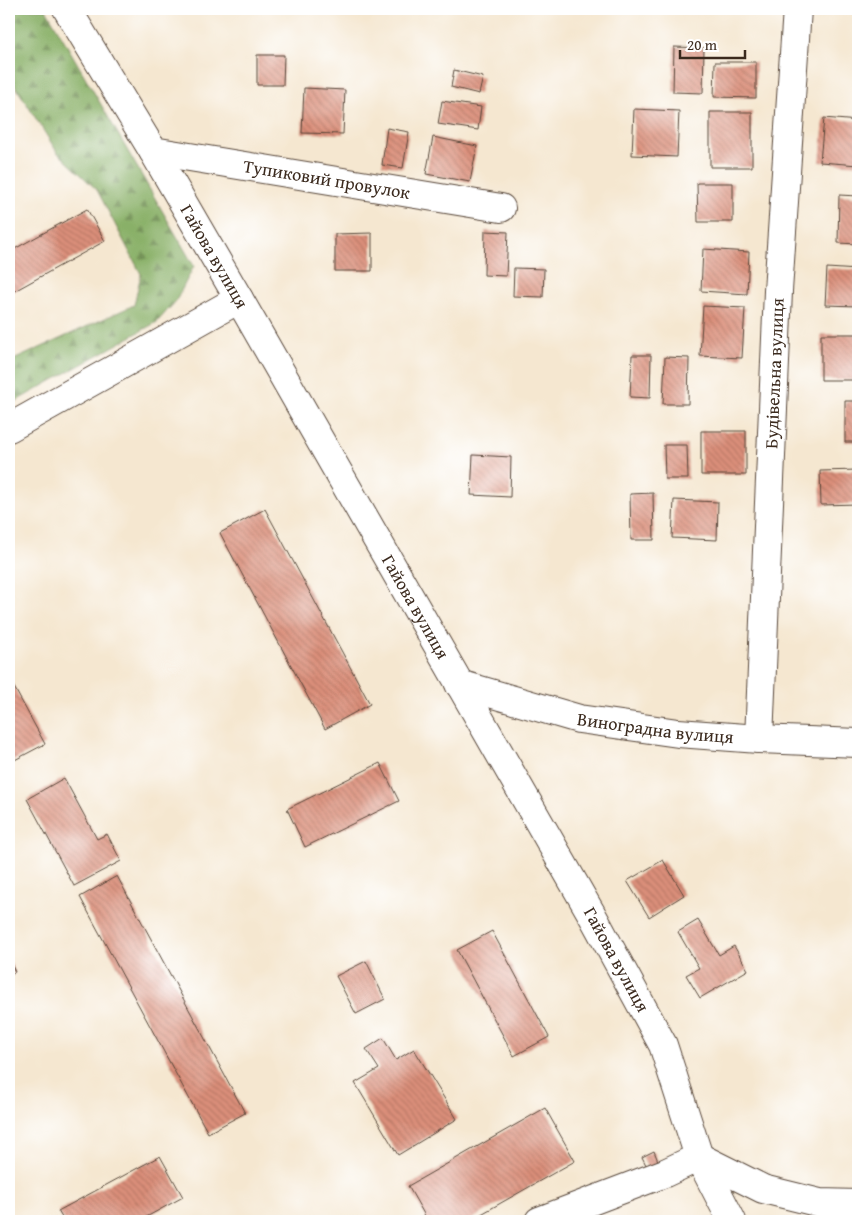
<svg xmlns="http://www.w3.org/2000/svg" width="867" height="1230" font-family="'Gentium Book Plus',serif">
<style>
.forest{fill:url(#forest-firs);stroke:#626d42}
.building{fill:url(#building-back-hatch)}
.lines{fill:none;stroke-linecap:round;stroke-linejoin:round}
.minor-casing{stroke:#574639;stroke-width:30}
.minor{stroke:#fff;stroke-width:28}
.labels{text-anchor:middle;stroke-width:4;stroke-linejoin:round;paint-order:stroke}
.street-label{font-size:18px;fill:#3b2a1e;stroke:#fff}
</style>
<defs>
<pattern id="forest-firs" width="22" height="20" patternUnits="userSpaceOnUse" patternTransform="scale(1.25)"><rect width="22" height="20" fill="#89b067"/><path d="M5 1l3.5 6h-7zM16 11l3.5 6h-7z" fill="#718f54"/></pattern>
<pattern id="building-back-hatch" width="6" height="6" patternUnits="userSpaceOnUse" patternTransform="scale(1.25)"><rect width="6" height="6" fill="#db8f7a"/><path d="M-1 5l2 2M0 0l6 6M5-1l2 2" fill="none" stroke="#b37563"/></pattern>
</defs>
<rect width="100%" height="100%" fill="#fff"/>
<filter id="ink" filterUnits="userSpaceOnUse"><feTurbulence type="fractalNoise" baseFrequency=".02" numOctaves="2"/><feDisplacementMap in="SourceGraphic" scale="10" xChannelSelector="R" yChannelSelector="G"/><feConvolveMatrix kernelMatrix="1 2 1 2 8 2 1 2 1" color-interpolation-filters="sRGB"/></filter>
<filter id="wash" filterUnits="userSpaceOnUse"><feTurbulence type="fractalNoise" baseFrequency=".0096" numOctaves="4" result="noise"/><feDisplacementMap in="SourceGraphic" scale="20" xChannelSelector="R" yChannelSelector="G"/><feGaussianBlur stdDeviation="1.12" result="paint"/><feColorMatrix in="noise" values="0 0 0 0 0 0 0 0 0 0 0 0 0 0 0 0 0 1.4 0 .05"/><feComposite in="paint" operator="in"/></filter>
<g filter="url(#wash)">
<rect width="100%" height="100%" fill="#f5e7d0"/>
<path class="forest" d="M 9,9 L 46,9 L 194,266 L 176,301 L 157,322 L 9,405 L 9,362 L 134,305 L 141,274 L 97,190 L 57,152 L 9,76 Z"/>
<g id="blocks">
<path class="building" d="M 674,47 L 704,48 L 703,93 L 673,92 Z
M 257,55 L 284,55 L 283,85 L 257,85 Z
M 715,62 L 756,62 L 756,98 L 714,97 Z
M 454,70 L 483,77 L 479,94 L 451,87 Z
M 304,88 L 345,90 L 343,134 L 302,133 Z
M 442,101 L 481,107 L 478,130 L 438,124 Z
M 634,109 L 679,111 L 677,157 L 632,155 Z
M 710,112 L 752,112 L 752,167 L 710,167 Z
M 824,118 L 858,121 L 858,165 L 820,162 Z
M 387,128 L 409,132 L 403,168 L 382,165 Z
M 433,137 L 477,146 L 470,182 L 426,174 Z
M 697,183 L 733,183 L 733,222 L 698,222 Z
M 839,195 L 858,196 L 858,244 L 838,243 Z
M 87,209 L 105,241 L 9,294 L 9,252 Z
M 485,231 L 508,232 L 506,276 L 484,275 Z
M 372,233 L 372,271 L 335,271 L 335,234 Z
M 703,249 L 749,252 L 747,294 L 701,291 Z
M 514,268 L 544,269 L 543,297 L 513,296 Z
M 827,268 L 858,270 L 858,306 L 825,305 Z
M 703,306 L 745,308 L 742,358 L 700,356 Z
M 821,334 L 858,334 L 858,380 L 821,380 Z
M 632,355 L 651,355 L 650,398 L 630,397 Z
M 665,357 L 689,358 L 688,404 L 663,404 Z
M 845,401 L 858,401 L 858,442 L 845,442 Z
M 701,431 L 746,431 L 746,475 L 701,475 Z
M 664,445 L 687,445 L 688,479 L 665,479 Z
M 473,455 L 511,457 L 510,497 L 471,495 Z
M 858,470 L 858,504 L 821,505 L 820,471 Z
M 653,493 L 654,540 L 631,540 L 630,494 Z
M 674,500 L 718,502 L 717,540 L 672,538 Z
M 265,509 L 370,704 L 325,729 L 220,533 Z
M 9,678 L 45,744 L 9,763 Z
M 380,763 L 399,801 L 305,847 L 287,809 Z
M 64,778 L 97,839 L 107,834 L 121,861 L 74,886 L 27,799 Z
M 663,860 L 684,895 L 649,917 L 627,881 Z
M 117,876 L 245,1113 L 208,1133 L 80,897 Z
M 698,920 L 719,955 L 734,946 L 748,970 L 700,998 L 686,975 L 699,968 L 678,932 Z
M 492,931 L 549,1037 L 514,1056 L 457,950 Z
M 9,959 L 15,972 L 9,975 Z
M 366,961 L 385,999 L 356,1014 L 336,976 Z
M 383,1038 L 396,1060 L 414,1049 L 457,1119 L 398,1155 L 355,1083 L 379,1069 L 366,1049 Z
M 545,1108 L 575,1161 L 469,1221 L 428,1221 L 408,1186 Z
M 654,1151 L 660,1166 L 649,1171 L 642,1157 Z
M 160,1156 L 183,1197 L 139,1221 L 64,1221 L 58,1211 Z"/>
</g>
</g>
<g filter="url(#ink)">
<use href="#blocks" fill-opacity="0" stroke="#574639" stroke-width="1"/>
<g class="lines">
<defs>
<g id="minor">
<path id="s1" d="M 67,9 L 153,151 L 239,299 L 591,913 L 663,1045 L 699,1157 L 732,1221"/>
<path id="s2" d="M 153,151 L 501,208"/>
<path d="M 9,428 L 239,299"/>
<path id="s3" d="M 459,684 L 579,719 L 678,733 L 759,739 L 858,743"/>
<path id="s4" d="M 759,739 L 778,291 L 797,9"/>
<path d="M 539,1221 L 665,1173 L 699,1157 L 763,1189 L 820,1203 L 858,1204"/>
</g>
</defs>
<use href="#minor" class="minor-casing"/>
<use href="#minor" class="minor"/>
</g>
</g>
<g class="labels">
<g class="street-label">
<text dy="6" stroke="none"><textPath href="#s2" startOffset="176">Тупиковий провулок</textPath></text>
<text dy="6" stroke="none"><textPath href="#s1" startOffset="288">Гайова вулиця</textPath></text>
<text dy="6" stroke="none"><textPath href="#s4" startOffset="366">Будівельна вулиця</textPath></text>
<text dy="6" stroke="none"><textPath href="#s1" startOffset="692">Гайова вулиця</textPath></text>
<text dy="6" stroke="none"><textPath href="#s3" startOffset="202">Виноградна вулиця</textPath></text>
<text dy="6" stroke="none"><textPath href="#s1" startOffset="1098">Гайова вулиця</textPath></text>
</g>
</g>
<rect width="867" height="1230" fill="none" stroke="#fff" stroke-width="30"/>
<path d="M680 50v8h65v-8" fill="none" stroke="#3b2a1e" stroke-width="2.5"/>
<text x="687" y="50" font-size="15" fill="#3b2a1e" stroke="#ffffff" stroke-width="4" paint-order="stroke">20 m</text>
</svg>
